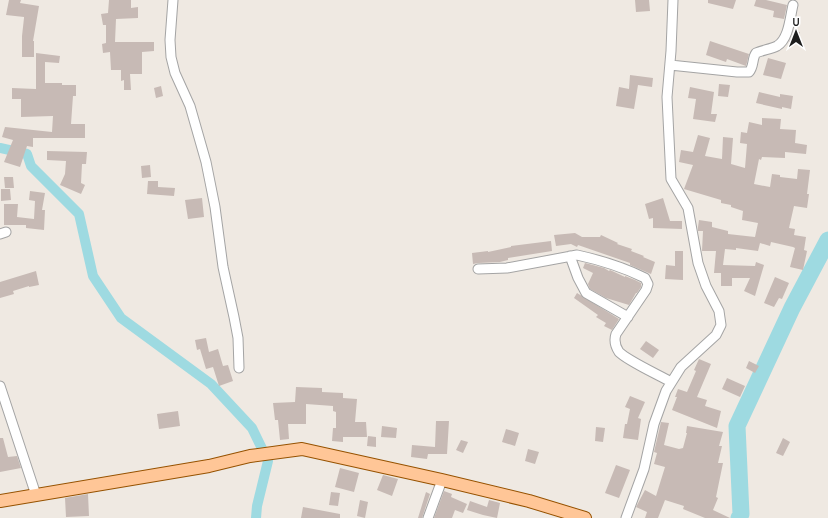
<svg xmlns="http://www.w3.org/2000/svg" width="828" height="518" font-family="Karla,sans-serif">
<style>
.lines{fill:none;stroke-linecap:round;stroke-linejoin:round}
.canal{stroke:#9edae1;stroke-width:10}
.river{stroke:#9edae1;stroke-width:17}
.building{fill:#c7bab5}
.minor-casing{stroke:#a4a4a4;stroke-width:11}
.major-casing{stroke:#965200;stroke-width:14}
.minor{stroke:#fff;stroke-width:9}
.major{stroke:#ffc697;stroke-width:12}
</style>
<rect width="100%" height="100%" fill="#efe9e2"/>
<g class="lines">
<path class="canal" d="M 0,148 L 27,154 L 31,166 L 79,214 L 93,276 L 121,318 L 211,384 L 252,428 L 268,461 L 257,506 L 256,518"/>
<path class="river" d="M 739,518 L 741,514 L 737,426 L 792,308 L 828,240"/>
</g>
<path class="building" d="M 9,0 L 21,0 L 20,3 L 39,6 L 33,41 L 34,41 L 34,57 L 22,57 L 22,36 L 24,18 L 24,17 L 6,15 Z
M 109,0 L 131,0 L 131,8 L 138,7 L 138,18 L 116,19 L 115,42 L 154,42 L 154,51 L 142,52 L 142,74 L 130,74 L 131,90 L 124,90 L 124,80 L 121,81 L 121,70 L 111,70 L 110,52 L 103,53 L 102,44 L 106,43 L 106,25 L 103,25 L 101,14 L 108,13 Z
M 635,0 L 649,0 L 650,11 L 636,12 Z
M 708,0 L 736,0 L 733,9 L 708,3 Z
M 756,0 L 766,0 L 787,5 L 784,19 L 773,17 L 774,11 L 754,6 Z
M 794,31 L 800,32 L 797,44 L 789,42 Z
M 710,41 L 749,54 L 746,66 L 727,59 L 726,62 L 706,55 Z
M 36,53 L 60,56 L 59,63 L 45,62 L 45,83 L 62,83 L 62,85 L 76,85 L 76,96 L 73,96 L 71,124 L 85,124 L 85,138 L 33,138 L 33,147 L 27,146 L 20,167 L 4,162 L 13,140 L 2,137 L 5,127 L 52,132 L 53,116 L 21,117 L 21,99 L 12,99 L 12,88 L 36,89 Z
M 768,58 L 786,63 L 781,79 L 763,75 Z
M 630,75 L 653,78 L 652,87 L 638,85 L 634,109 L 616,106 L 619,87 L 629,89 Z
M 719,84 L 730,85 L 728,97 L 718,96 Z
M 161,86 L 163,96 L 156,98 L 154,88 Z
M 690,87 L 714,92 L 711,114 L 717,114 L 715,122 L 693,119 L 696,99 L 688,98 Z
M 759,92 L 780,97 L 780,94 L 793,96 L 791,109 L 782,107 L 782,109 L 756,103 Z
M 762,118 L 781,119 L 780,129 L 796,130 L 795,143 L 807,145 L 806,154 L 785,152 L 785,158 L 762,157 L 761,160 L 759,159 L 754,184 L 770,187 L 772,174 L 780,175 L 780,177 L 797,179 L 798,169 L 810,170 L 807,194 L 809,194 L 807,208 L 794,206 L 789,228 L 795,229 L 794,235 L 806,237 L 804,250 L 807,251 L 803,270 L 790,267 L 795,248 L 793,247 L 771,242 L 770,246 L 760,243 L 758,251 L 736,248 L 736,250 L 725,249 L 723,265 L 755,266 L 756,262 L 764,265 L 755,296 L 744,291 L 750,278 L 732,278 L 732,286 L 721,286 L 721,273 L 714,273 L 716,251 L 702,251 L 703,231 L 698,231 L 698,227 L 699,220 L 712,222 L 712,227 L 728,231 L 728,234 L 755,237 L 758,223 L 742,220 L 743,211 L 731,207 L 731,205 L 721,203 L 721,200 L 684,189 L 693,165 L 679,162 L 681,150 L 693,152 L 698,135 L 710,138 L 705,156 L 722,159 L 723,137 L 733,138 L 731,164 L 745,168 L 747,144 L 740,143 L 741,132 L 747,133 L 749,122 L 762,125 Z
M 47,151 L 87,152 L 86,164 L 82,164 L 81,183 L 85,185 L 81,194 L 60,185 L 65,174 L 66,161 L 47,160 Z
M 150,165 L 151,177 L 142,178 L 141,166 Z
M 4,177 L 13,177 L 14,188 L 5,188 Z
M 148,181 L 158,181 L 158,187 L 175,188 L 174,196 L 147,194 Z
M 1,189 L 10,189 L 11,200 L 1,201 Z
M 30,191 L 45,193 L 42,210 L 45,210 L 44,230 L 26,228 L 26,225 L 4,225 L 4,204 L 18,204 L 17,217 L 34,219 L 35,201 L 29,200 Z
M 202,198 L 204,217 L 188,219 L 185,200 Z
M 663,198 L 670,221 L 682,221 L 682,229 L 653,228 L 653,218 L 649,219 L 645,204 Z
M 575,233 L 582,237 L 600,237 L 601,235 L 618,243 L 617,244 L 632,249 L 631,251 L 644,256 L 643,257 L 655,262 L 651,274 L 630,265 L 630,263 L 578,245 L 577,247 L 571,244 L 556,246 L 554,235 Z
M 551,241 L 552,251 L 508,258 L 508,260 L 500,262 L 478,263 L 473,264 L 472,253 L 488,251 L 488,252 L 511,247 L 511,246 Z
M 675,251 L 683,251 L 683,280 L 665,279 L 666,265 L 675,266 Z
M 585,263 L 604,268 L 609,271 L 610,270 L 625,277 L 625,276 L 635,280 L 641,283 L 641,287 L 637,293 L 636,293 L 629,305 L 606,298 L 590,289 L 588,284 L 593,273 L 583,268 Z
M 36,271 L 39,285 L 29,287 L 29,286 L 13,291 L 14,294 L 0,298 L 0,282 Z
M 775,277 L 789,283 L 782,299 L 779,298 L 774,307 L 764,303 Z
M 577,293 L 619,319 L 612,330 L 604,326 L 606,323 L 596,317 L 598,315 L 574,298 Z
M 206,338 L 209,352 L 218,349 L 223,366 L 228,365 L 233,381 L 219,386 L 213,367 L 206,369 L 200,349 L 197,350 L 195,340 Z
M 646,341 L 659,350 L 653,358 L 640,349 Z
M 699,359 L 711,364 L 697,397 L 707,400 L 705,406 L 721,411 L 717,428 L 672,410 L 677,397 L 675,397 L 678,389 L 687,392 L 696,371 L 694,370 Z
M 749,361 L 759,366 L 755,373 L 746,368 Z
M 727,378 L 745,386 L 740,397 L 722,389 Z
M 296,387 L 322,388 L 322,392 L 343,393 L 343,398 L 357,399 L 355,422 L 366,422 L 367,437 L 343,437 L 343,442 L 332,441 L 333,428 L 336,428 L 336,412 L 333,411 L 333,406 L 306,404 L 306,424 L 288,424 L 289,439 L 280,440 L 278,420 L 275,420 L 273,403 L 295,402 Z
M 630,396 L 645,402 L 638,418 L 641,419 L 638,440 L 623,438 L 625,424 L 627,424 L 630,409 L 625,407 Z
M 178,411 L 180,426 L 159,429 L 157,414 Z
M 436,421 L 449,421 L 447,454 L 428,454 L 427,459 L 411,457 L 412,445 L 435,447 Z
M 661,422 L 669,423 L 664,445 L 679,449 L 683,448 L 687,433 L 686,433 L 687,426 L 723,432 L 719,446 L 722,446 L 718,463 L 723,463 L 716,497 L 718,498 L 713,510 L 730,518 L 705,518 L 683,509 L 684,506 L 665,500 L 658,518 L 645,518 L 647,512 L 636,507 L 645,490 L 656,496 L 665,467 L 654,464 L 657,453 L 654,452 Z
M 382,426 L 397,428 L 396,438 L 381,437 Z
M 596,427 L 605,428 L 603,442 L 595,441 Z
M 506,429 L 519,433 L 515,446 L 502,442 Z
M 368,436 L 376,437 L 376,447 L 367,446 Z
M 0,438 L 3,438 L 8,457 L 17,456 L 21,468 L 0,472 Z
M 783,438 L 790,442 L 783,456 L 776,453 Z
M 461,440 L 468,442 L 463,453 L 456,450 Z
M 528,449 L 539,452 L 535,464 L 525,461 Z
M 616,465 L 630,470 L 619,498 L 605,493 Z
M 340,468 L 359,473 L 354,492 L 335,487 Z
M 383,475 L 398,479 L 392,496 L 377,490 Z
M 444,491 L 452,494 L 451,497 L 467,504 L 463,513 L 455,510 L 452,518 L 434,518 Z
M 331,492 L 340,493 L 338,506 L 329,505 Z
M 426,492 L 430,494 L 422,518 L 418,518 Z
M 88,494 L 89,516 L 66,517 L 65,498 Z
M 360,500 L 368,502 L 365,518 L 357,516 Z
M 489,500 L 500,503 L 497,518 L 483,515 L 467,510 L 470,501 L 487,507 Z
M 303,507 L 340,514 L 340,518 L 301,518 Z"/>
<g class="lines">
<defs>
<path id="minor" d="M 173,0 L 170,40 L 171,57 L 175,73 L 190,106 L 206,162 L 215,207 L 223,267 L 234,317 L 238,338 L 239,368
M 670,65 L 737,72 L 749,72 C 754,67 752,58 756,53 C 763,50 771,49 777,46 C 789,39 790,17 793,5
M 0,234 L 6,232
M 570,256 L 578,278 L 586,293 L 628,317
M 478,269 L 507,268 L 577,255 C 600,260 625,268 645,278 L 648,284 L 646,290 L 616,334 C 614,340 615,346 619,352 C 628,361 659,375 671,382
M 0,386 L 36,495
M 428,518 L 442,480
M 626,518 L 644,469 L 654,424 L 666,391 L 681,367 L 716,335 L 721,325 L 719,311 L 706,286 L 698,263 L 688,208 L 671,179 L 667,97 L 671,51 L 673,0"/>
<path id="major" d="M 0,501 L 209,466 L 250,456 L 302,449 L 442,480 L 529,501 L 585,518"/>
</defs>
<use href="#minor" class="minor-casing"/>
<use href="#major" class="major-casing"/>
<use href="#minor" class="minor"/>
<use href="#major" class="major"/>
</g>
<g transform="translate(796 32)" stroke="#ffffff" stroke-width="3" paint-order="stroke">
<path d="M0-3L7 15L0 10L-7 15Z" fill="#1d1d1d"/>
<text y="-6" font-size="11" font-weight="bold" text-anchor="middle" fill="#1d1d1d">U</text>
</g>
</svg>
